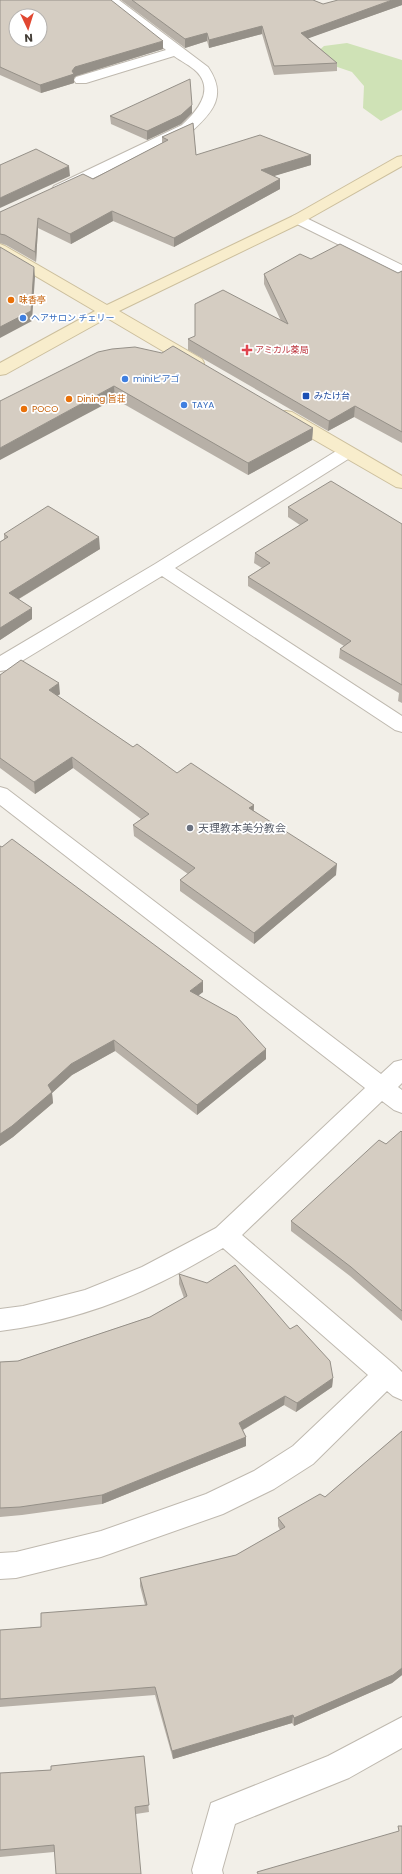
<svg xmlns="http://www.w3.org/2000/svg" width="402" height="1874" font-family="Poppins,'Noto Sans JP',sans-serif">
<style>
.green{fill:#cfe2b6}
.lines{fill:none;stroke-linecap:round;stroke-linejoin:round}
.street-casing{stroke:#bfb9af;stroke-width:2}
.secondary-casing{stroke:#ccbf9d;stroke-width:2}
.street{fill:#fff;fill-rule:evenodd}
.secondary{fill:#f8edcc;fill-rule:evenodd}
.wall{fill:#b7b0a7}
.shaded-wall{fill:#959088}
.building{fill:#d5cdc2;stroke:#959088;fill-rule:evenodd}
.food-dot{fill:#e8710a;stroke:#fff;stroke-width:1.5}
.shop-dot{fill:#3f7fe0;stroke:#fff;stroke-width:1.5}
.health-dot{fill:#e0444e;stroke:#fff;stroke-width:1.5}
.transit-dot{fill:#1a4fb4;stroke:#fff;stroke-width:1.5}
.worship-dot{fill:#6b7280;stroke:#fff;stroke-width:1.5}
.labels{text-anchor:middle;stroke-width:3.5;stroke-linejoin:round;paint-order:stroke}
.far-food-label{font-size:9px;fill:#c56008;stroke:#fff;text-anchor:start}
.far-shop-label{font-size:9px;fill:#366cbe;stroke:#fff;text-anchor:start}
.far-health-label{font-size:9px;fill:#be3a42;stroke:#fff;text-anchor:start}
.far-transit-label{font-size:9px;fill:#164399;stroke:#fff;text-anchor:start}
.worship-label{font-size:11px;fill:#5b616d;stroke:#fff;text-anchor:start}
</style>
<rect width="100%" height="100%" fill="#f2efe8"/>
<path class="green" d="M 347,43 L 402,60 L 402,110 L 381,121 L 363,108 L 364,86 L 352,72 L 311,58 L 324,46 Z"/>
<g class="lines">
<defs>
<path id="street" d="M 104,0 L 119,0 L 208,67 C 227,95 214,111 192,131 L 64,192 L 54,192 L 52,189 L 54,186 L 182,125 C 196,112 215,91 197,72 C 191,66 181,61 174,56 L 86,83 L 76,83 L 74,80 L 76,77 L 166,50 Z
M 298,214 L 402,265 L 402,276 L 293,222 L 290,219 L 293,216 Z
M 347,447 L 353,448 L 356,452 L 353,456 L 175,568 L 402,716 L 402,732 L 395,730 L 162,576 L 7,670 L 0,671 L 0,656 L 155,564 L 341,448 Z
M 0,787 L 7,789 L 381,1074 L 394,1062 L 402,1060 L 402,1083 L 398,1087 L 402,1090 L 402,1113 L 394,1110 L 382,1101 L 242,1235 L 396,1366 L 402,1372 L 402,1400 L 393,1396 L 387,1391 L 313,1464 L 274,1489 L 223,1514 L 101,1557 L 16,1578 L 0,1579 L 0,1553 L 16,1552 L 101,1531 L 206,1494 L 254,1471 L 293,1446 L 368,1375 L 223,1248 C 202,1260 182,1272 161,1282 C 111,1307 55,1324 0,1331 L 0,1309 L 23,1306 L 85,1290 L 142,1267 L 216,1228 L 365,1088 L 0,805 Z
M 402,1717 L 402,1748 L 349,1778 L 235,1824 L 222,1870 L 223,1874 L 193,1874 L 192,1870 L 211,1803 L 328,1756 Z"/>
<path id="secondary" d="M 402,156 L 402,166 L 303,222 L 119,311 L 202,359 L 204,363 L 202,367 L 196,368 L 190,367 L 107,318 L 6,374 L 0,375 L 0,363 L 95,311 L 0,255 L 0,244 L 5,246 L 107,305 L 293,216 L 397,157 Z
M 286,411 L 292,412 L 402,476 L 402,488 L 396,487 L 280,420 L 277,416 L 280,412 Z"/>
</defs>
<use href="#street" class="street-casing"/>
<use href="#secondary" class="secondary-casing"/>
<use href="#street" class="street"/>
<use href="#secondary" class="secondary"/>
</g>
<path class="wall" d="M 0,0 L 163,49 L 76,76 L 74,78 L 74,83 L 41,93 L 0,75 Z
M 121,0 L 313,0 L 323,4 L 402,5 L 308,38 L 337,63 L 337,71 L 274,75 L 262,34 L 209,48 L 207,41 L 185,48 Z
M 192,113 L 181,124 L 147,140 L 111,124 L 110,116 Z
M 193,123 L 196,155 L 311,155 L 311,165 L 273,176 L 280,179 L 280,189 L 174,247 L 113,221 L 71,244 L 38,228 L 36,262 L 6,245 L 0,243 L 0,212 L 93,179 L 162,143 L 162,137 Z
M 311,259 L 398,273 L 402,271 L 402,443 L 354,417 L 328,431 L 188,350 L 188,339 L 281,321 L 264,284 L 264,274 Z
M 98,352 L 313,428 L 312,440 L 248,475 L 115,399 Z
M 288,507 L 402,524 L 402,703 L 398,701 L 399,693 L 339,658 L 340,649 L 344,646 L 248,586 L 248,577 L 262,568 L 254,563 L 255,553 L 300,525 L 288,517 Z
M 4,534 L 100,549 L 19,599 L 32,619 L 0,640 L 0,542 L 4,539 Z
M 0,675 L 60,694 L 57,696 L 133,747 L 177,773 L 254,805 L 254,811 L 336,875 L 254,944 L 180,891 L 180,880 L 188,874 L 134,836 L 133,825 L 141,819 L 73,768 L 35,794 L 0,768 Z
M 0,846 L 203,992 L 198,995 L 266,1049 L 266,1059 L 197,1115 L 115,1051 L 72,1075 L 52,1093 L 53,1103 L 13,1137 L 0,1146 Z
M 402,1132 L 402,1321 L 350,1276 L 291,1231 L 291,1221 Z
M 179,1274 L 290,1329 L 333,1378 L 332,1387 L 296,1412 L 284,1405 L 243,1430 L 246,1437 L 246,1446 L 102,1504 L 22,1515 L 0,1517 L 0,1362 L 18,1361 L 150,1317 L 184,1298 L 179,1284 Z
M 402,1431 L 402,1675 L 392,1683 L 294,1726 L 292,1723 L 173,1759 L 155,1695 L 0,1707 L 0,1630 L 41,1627 L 145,1605 L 140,1586 L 140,1578 L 236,1555 L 280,1530 L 278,1526 L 278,1518 L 325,1497 Z
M 144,1756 L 149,1812 L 136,1814 L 54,1852 L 0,1857 L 0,1773 L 51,1770 Z"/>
<path class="shaded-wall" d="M 392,0 L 402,0 L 402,5 L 301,41 L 301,33 Z
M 262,26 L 262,34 L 209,48 L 209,40 Z
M 207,33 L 207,41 L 185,48 L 185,39 Z
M 163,41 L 163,49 L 76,76 L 74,78 L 74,83 L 41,93 L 40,85 L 72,71 L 75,67 Z
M 192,105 L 192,113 L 181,124 L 147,140 L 147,131 Z
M 311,155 L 311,165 L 261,180 L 261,170 Z
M 69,166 L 70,176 L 0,208 L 0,198 Z
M 280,179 L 280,189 L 174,247 L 174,238 Z
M 112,211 L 113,221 L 71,244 L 70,234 Z
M 38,218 L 38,228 L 36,262 L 35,252 Z
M 34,267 L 35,277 L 32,321 L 0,338 L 0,327 Z
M 114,386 L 115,399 L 0,460 L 0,448 Z
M 355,406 L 354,417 L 328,431 L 329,421 Z
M 313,428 L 312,440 L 248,475 L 248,463 Z
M 99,537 L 100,549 L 10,604 L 9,593 Z
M 32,608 L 32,619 L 0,640 L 0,628 Z
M 59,683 L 60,694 L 50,702 L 49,690 Z
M 72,757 L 73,768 L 35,794 L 34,782 Z
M 254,805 L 253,816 L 249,808 Z
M 337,864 L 336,875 L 254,944 L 254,933 Z
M 203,981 L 203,992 L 190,1002 L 190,991 Z
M 114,1040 L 115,1051 L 72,1075 L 52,1093 L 53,1103 L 13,1137 L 0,1146 L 0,1134 L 48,1085 L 71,1064 Z
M 266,1049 L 266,1059 L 197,1115 L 197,1105 Z
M 333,1378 L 332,1387 L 296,1412 L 297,1403 Z
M 285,1396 L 284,1405 L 239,1432 L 239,1423 Z
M 246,1437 L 246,1446 L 102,1504 L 102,1495 Z
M 402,1668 L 402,1675 L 392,1683 L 294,1726 L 294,1718 Z
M 293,1715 L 292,1723 L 173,1759 L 172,1751 Z"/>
<path class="building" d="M 0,0 L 111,0 L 163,41 L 75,67 L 72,71 L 74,74 L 40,85 L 0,67 ZM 16,16 L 40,16 L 40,40 L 16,40 Z
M 132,0 L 313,0 L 323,4 L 338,0 L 392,0 L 301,33 L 337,63 L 274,66 L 262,26 L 209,40 L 207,33 L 185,39 Z
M 190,79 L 192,105 L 181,115 L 147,131 L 110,116 Z
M 193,123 L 196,155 L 260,135 L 311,155 L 261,170 L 280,179 L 174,238 L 112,211 L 70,234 L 38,218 L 35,252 L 5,235 L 0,234 L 0,212 L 83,174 L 93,179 L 168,140 L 162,137 Z
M 36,149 L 69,166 L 0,198 L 0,165 Z
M 340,244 L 398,273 L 402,271 L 402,432 L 355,406 L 329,421 L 188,339 L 195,336 L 195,304 L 223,290 L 288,324 L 264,274 L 300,254 L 311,259 Z
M 0,247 L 34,267 L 31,311 L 0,327 Z
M 173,346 L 313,428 L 248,463 L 114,386 L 0,448 L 0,401 L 98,352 L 112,349 L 135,347 L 162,353 Z
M 331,481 L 402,524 L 402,685 L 340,649 L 351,641 L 248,577 L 270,563 L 255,553 L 308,520 L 288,507 Z
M 48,506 L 99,537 L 9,593 L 32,608 L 0,628 L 0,542 L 8,537 L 4,534 Z
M 21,660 L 59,683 L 49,690 L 133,747 L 137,744 L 177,773 L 191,763 L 254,805 L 249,808 L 337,864 L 254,933 L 180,880 L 195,868 L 133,825 L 149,814 L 72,757 L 34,782 L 0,758 L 0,675 Z
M 12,839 L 203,981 L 190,991 L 237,1017 L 266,1049 L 197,1105 L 114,1040 L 71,1064 L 48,1085 L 52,1092 L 12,1126 L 0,1134 L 0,846 L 2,847 Z
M 401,1131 L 402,1132 L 402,1311 L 351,1267 L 291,1221 L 379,1140 L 386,1144 Z
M 235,1265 L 290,1329 L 297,1325 L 330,1361 L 333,1378 L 297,1403 L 285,1396 L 239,1423 L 246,1437 L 102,1495 L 20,1507 L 0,1508 L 0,1362 L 18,1361 L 150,1317 L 187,1296 L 179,1274 L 207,1283 Z
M 402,1431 L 402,1668 L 393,1675 L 294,1718 L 293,1715 L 172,1751 L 155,1687 L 0,1699 L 0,1630 L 41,1627 L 41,1613 L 147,1605 L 140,1578 L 236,1555 L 285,1527 L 278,1518 L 320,1494 L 325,1497 Z
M 144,1756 L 149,1805 L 135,1807 L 141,1874 L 56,1874 L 54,1845 L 0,1850 L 0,1773 L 51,1770 L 51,1766 Z
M 398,1826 L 402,1826 L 402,1874 L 258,1874 L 257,1872 L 399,1831 Z"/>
<g class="food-dot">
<circle cx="11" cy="300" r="4"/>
<circle cx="69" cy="399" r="4"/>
<circle cx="24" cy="409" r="4"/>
</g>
<g class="shop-dot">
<circle cx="23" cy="318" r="4"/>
<circle cx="125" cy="379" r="4"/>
<circle cx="184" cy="405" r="4"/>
</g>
<path class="health-dot" d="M245 344h4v4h4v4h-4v4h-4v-4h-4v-4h4z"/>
<rect class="transit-dot" x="302" y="392" width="8" height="8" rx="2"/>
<circle class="worship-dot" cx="190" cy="828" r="4"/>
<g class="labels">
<g class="far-food-label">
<text x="19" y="303">味香亭</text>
<text x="77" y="402">Dining 旨荘</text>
<text x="32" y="412">POCO</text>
</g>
<g class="far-shop-label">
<text x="31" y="321">ヘアサロン チェリー</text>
<text x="133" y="382">miniピアゴ</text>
<text x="192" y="408">TAYA</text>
</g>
<g class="far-health-label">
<text x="255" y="353">アミカル薬局</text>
</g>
<g class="far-transit-label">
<text x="314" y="399">みたけ台</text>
</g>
<g class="worship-label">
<text x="198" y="832">天理教本美分教会</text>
</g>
</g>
<g transform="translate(28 28) rotate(176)"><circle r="19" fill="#ffffff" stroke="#b5b2af"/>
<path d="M0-3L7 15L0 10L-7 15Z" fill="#e14731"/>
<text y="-6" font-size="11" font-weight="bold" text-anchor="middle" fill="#453f38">N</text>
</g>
</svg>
